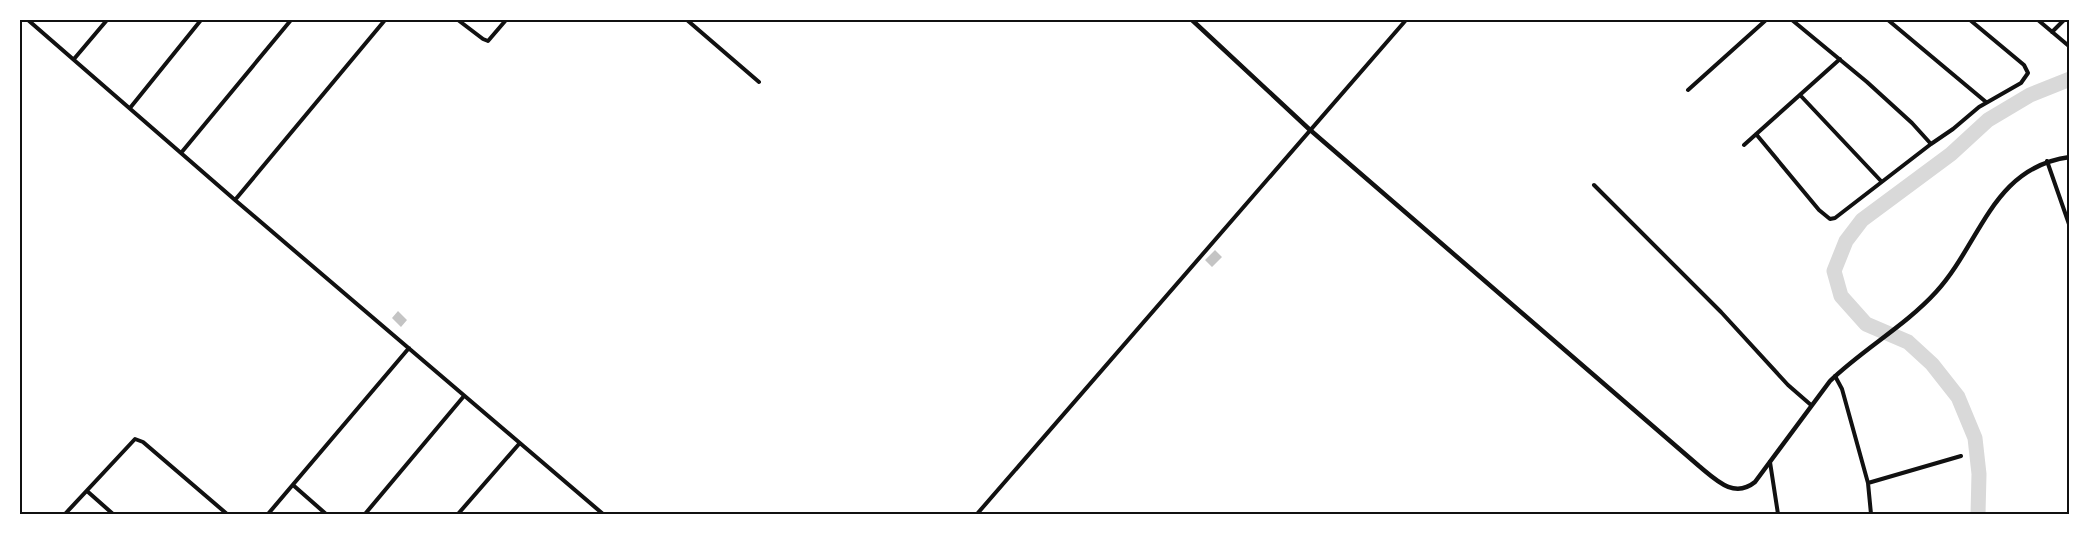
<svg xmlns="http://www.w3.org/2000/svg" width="2089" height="534" font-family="Commissioner,sans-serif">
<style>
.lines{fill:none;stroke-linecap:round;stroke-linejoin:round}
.river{stroke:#d9d9d9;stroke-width:15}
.building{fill:#c4c4c4}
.minor{stroke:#111;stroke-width:4}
.tertiary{stroke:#111;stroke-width:4.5}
.neatline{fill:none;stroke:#111;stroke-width:2}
</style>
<rect width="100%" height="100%" fill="#fff"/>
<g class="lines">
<path class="river" d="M 1978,514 L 1979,474 L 1975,438 L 1958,397 L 1932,364 L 1908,342 L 1866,324 L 1841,296 L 1834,271 L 1846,241 L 1862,220 L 1951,154 L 1988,120 L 2030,95 L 2070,79"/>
</g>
<path class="building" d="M 1215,250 L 1222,257 L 1212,267 L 1205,260 Z
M 398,311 L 407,320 L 401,327 L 392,318 Z"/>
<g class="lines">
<path class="minor" d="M 28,20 L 235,200 L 603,514
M 458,20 L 483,39 L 488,41 L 506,20
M 687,20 L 759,82
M 1888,20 L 1986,102
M 2038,20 L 2070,47
M 2052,32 L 2064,20
M 74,59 L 107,20
M 1688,90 L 1766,20
M 1800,95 L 1881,181
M 130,108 L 201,20
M 1756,134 L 1819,210 L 1830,219 L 1835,218 L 1931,144 L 1912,123 L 1867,82 L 1792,20
M 1931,144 L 1953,129 L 1979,107 L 2021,83 L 2028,73 L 2024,65 L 1970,20
M 1744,145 L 1840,59
M 181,153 L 291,20
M 2047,161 L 2070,227
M 1594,185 L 1721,312 L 1788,385 L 1811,405
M 235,200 L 385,20
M 1835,376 L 1842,389 L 1868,483 L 1871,514
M 1770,462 L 1778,514
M 1868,483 L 1961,456
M 293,485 L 326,514
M 87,491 L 113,514
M 65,514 L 135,439 L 143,442 L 227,514
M 268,514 L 409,348
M 365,514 L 464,396
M 458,514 L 519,444
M 977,514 L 1406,20"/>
<path class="tertiary" d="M 1192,20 L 1309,129 L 1699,466 C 1716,480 1734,499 1755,482 L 1830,381 C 1863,349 1905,326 1936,292 C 1981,243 1992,167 2070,157"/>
</g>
<rect width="2089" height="534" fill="none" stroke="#ffffff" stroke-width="42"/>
<rect x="21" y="21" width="2047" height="492" class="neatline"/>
</svg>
